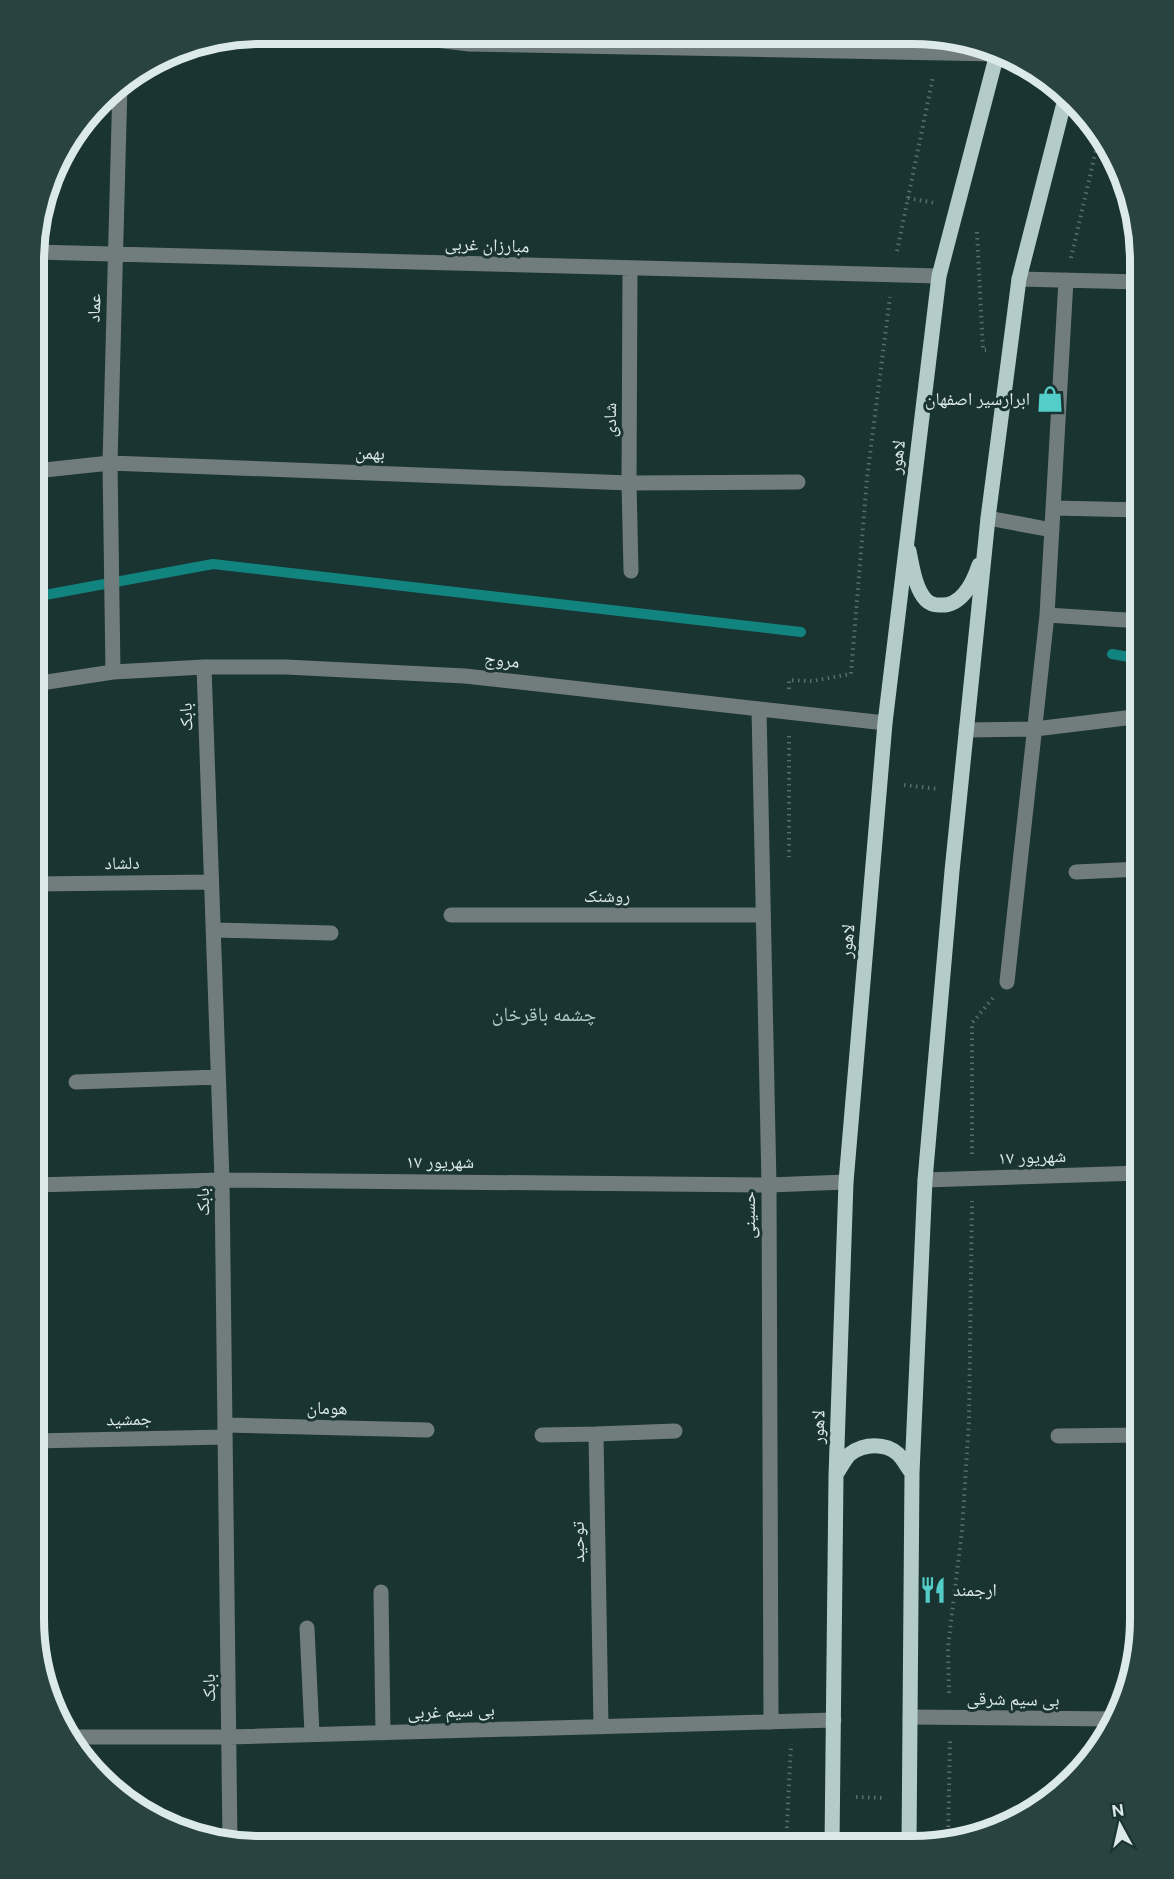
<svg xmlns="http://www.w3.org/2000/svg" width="1174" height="1879" font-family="'Public Sans','Noto Naskh Arabic',sans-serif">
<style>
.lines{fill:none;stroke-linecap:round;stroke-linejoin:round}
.stream{stroke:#128480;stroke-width:10}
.path{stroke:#586e6c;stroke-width:4;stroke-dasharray:1.5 4.5;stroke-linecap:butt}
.minor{stroke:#717d7c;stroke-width:15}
.major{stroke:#b3ccca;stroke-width:15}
.labels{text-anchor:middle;stroke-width:6;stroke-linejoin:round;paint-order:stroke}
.street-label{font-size:18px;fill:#dbeae8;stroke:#1a3432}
.poi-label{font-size:18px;fill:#dbeae8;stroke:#1a3432;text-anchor:end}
.neighbourhood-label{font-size:20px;fill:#b0cdcb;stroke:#1a3432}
.rim{fill:none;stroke:#dbeae8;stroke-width:8}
</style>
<rect width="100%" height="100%" fill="#1a3432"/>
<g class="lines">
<path class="stream" d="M 34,597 L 213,564 L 801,632
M 1112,654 L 1141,659"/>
<path class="path" d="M 908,198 L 935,203
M 977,232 L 983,350 L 986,350
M 897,251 L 933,77
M 1071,258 L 1100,133
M 789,689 L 789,680 L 812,681 L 851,674 L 867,478 L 890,297
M 789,736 L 789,857
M 904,785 L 938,789
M 972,1154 L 972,1023 L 993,998
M 949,1693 L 948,1647 L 962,1530 L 969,1421 L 972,1201
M 856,1797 L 885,1798
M 948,1839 L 950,1740
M 786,1846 L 791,1744"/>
<path class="minor" d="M 379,33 L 469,44 L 996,54
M 35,252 L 939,276
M 630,268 L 629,483 L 631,571
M 1019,279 L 1141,282
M 35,471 L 110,463 L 629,483 L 798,482
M 1053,508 L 1141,510
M 988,518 L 1052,530
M 1047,615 L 1141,621
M 204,667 L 222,1180 L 230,1844
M 113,672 L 110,463 L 120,84
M 34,684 L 113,672 L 204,667 L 286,667 L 465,676 L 885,723
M 759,709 L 769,1185 L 771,1722
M 966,730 L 1035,729 L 1134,717 L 1141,718
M 1076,872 L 1141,869
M 34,884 L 211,882
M 451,915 L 763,915
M 213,930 L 331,933
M 1007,982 L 1047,615 L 1066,280
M 76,1082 L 218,1077
M 925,1180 L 1141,1173
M 34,1185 L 222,1180 L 769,1185 L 846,1182
M 225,1425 L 427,1430
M 542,1435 L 596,1434
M 1058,1436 L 1141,1435
M 33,1441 L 225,1437
M 381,1592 L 383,1733
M 307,1628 L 312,1734
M 910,1717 L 1115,1719
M 601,1727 L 596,1434 L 675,1431
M 69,1737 L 229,1737 L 834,1720"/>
<path class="major" d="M 909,551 C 912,565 915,589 926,600 C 929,603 934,605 939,605 C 961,607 973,583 979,565
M 837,1473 C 841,1467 845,1459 850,1454 C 864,1443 886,1443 898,1454 C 904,1460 907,1467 912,1473
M 832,1846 L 836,1476 L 846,1182 L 885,723 L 939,276 L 998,50
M 909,1846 L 912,1473 L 925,1180 L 952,871 L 988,518 L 1019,279 L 1066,95"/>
</g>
<defs>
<symbol id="shop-bare" viewBox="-9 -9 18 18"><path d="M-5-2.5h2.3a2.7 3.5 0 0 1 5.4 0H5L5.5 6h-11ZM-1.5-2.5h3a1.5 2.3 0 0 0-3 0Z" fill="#54cdc8" stroke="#1a3432" stroke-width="2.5" paint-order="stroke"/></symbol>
<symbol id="restaurant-bare" viewBox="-9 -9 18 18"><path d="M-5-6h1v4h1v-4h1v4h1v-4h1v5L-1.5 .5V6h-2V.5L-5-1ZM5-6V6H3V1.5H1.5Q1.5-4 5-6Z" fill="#54cdc8" stroke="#1a3432" stroke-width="2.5" paint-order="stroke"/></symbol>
</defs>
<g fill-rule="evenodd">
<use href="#shop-bare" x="1031" y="380" width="38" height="38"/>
<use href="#restaurant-bare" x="914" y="1571" width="38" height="38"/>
</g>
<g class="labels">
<g class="street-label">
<text transform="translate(487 245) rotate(2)" y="6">مبارزان غربی</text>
<text transform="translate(94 308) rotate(-88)" y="6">عماد</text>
<text transform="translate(610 420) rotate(-89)" y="6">شادی</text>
<text transform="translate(370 453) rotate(2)" y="6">بهمن</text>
<text transform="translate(897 457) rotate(-83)" y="6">لاهور</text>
<text transform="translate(502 660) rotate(6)" y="6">مروج</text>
<text transform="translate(186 717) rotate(-92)" y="6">بابک</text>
<text transform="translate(122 863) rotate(-1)" y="6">دلشاد</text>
<text x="607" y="902">روشنک</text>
<text transform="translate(847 941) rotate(-85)" y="6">لاهور</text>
<text transform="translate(1032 1157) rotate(-2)" y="6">۱۷ شهریور</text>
<text x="440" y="1168">۱۷ شهریور</text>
<text transform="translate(203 1202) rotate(-91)" y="6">بابک</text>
<text transform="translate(749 1215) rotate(-90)" y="6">حسینی</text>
<text transform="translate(327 1408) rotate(1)" y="6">هومان</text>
<text transform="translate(129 1419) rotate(-1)" y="6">جمشید</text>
<text transform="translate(818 1427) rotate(-88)" y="6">لاهور</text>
<text transform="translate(578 1542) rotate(-91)" y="6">توحید</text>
<text transform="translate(209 1688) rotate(-91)" y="6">بابک</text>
<text transform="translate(1013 1699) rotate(1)" y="6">بی سیم شرقی</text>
<text transform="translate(451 1711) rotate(-2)" y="6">بی سیم غربی</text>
</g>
<g class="poi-label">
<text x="1030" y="405">ابرارسیر اصفهان</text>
<text x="953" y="1596" text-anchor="start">ارجمند</text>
</g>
<g class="neighbourhood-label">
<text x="544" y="1021">چشمه باقرخان</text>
</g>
</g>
<path d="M0 0H1174V1879H0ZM261 44H913A217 217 0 0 1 1130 261V1619A217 217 0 0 1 913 1836H261A217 217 0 0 1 44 1619V261A217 217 0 0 1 261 44Z" fill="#294341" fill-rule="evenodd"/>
<path class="rim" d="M261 44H913A217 217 0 0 1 1130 261V1619A217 217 0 0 1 913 1836H261A217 217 0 0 1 44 1619V261A217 217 0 0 1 261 44Z"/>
<g transform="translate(1120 1825) rotate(352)" stroke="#1a3432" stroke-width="4.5" paint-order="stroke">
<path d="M0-4.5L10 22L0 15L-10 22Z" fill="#dbeae8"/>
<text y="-9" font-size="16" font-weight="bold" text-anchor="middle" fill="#dbeae8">N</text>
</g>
</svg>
